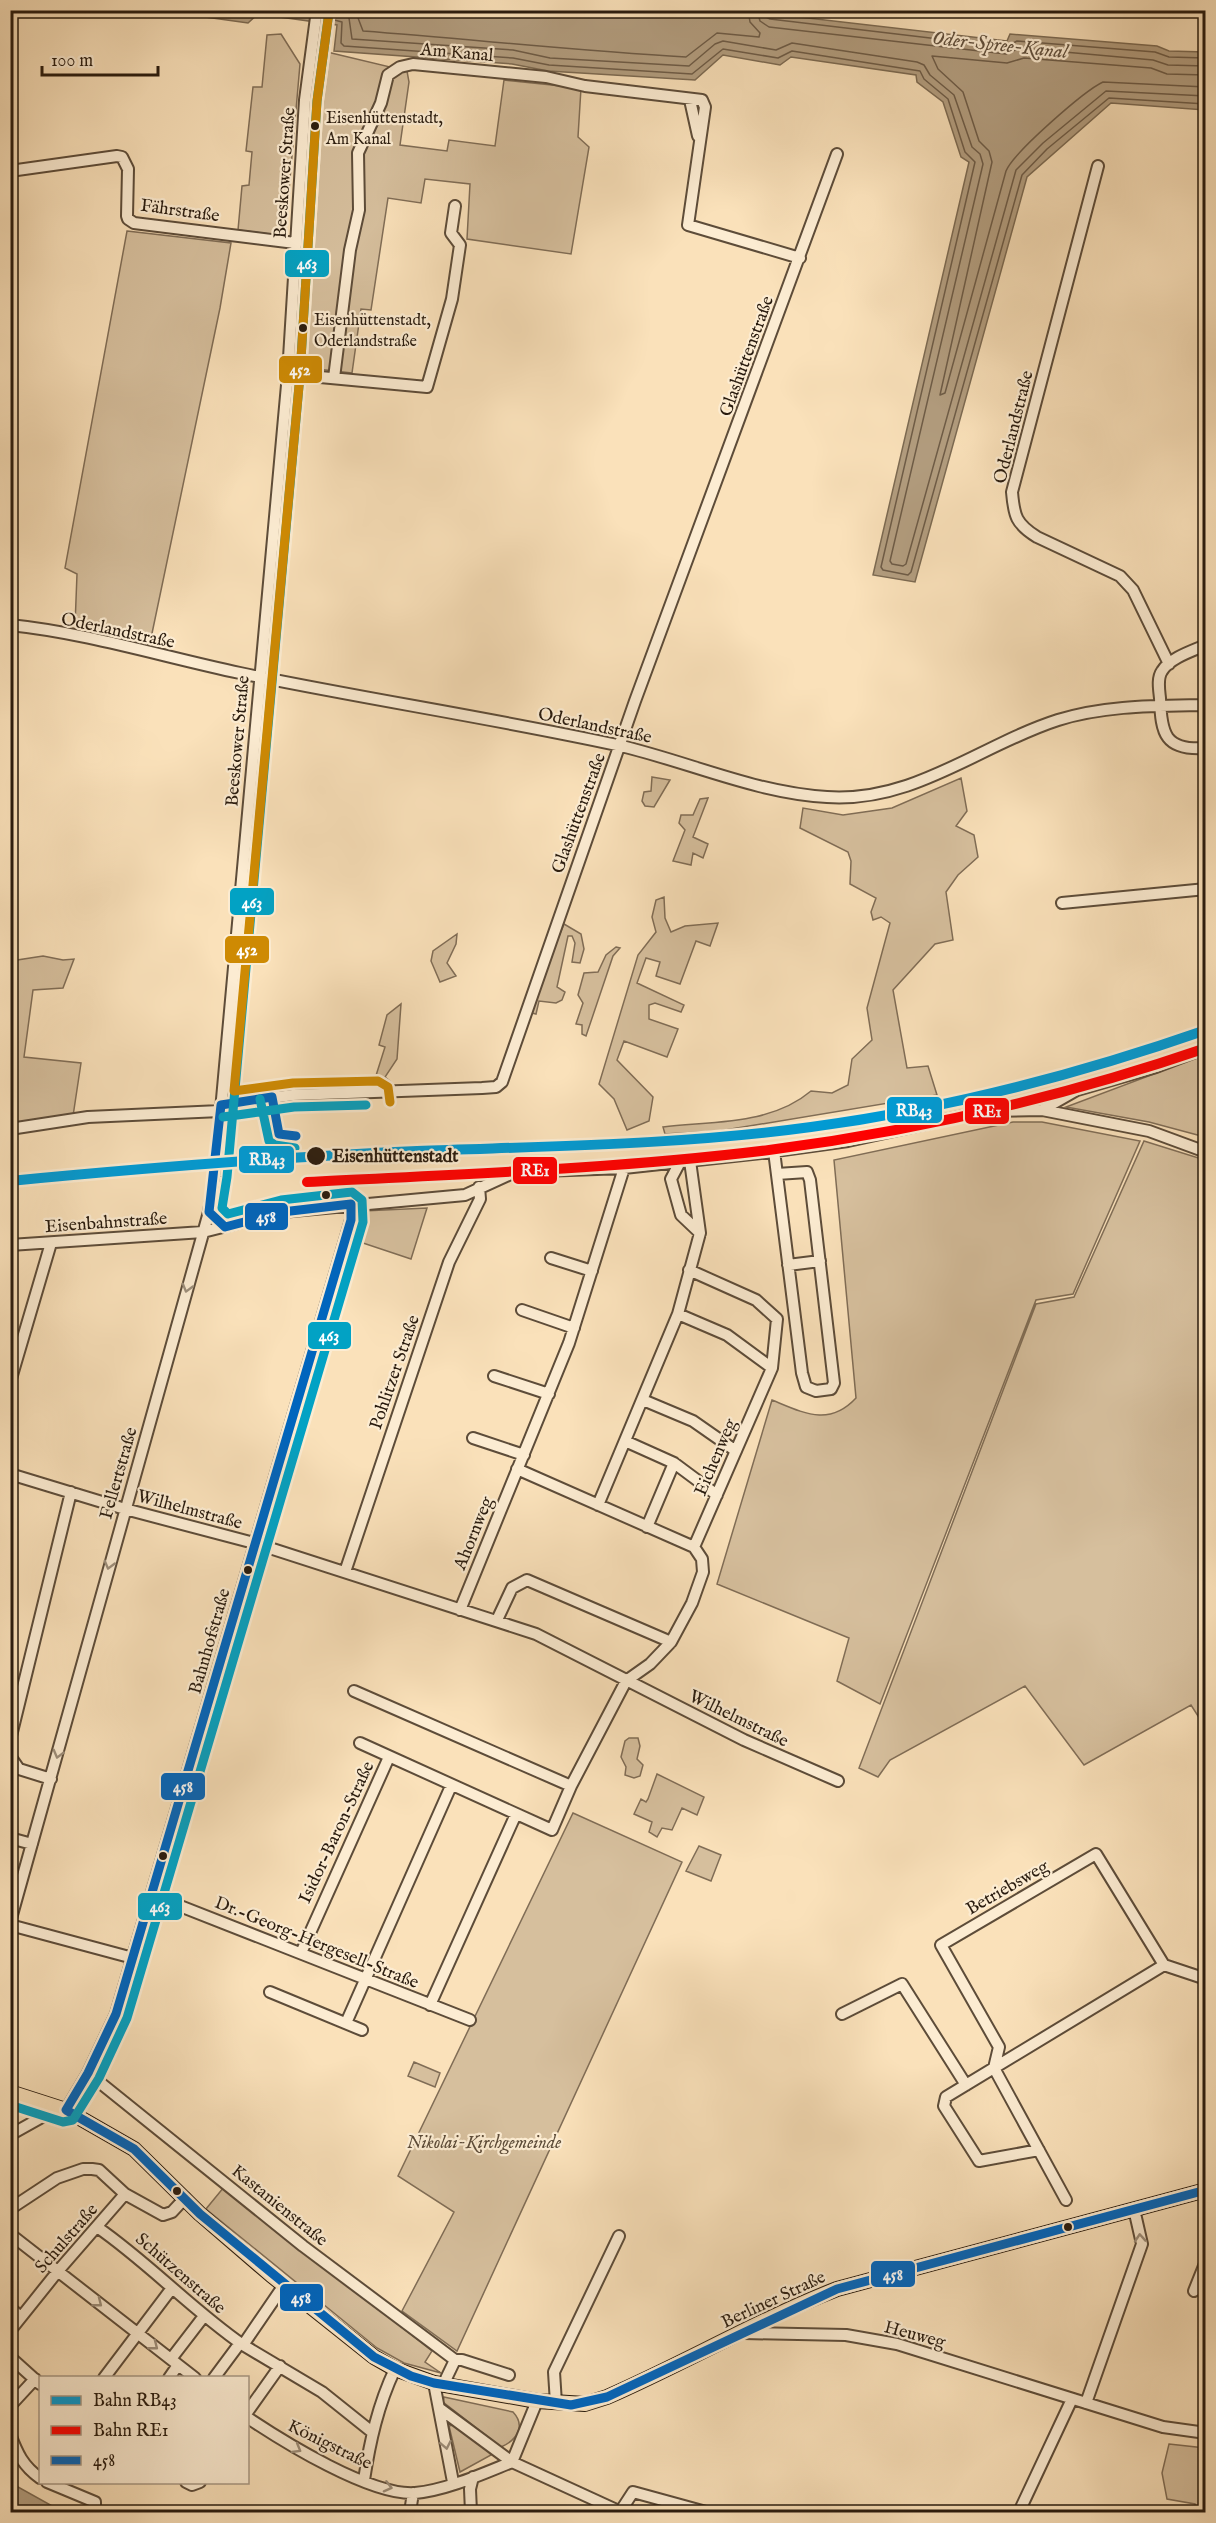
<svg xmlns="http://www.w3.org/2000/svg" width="1216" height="2523" font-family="'IM FELL English',serif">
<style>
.green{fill:#d6bf9d;stroke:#806d56;stroke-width:1.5}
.water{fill:#b39e80;stroke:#7c6a52;stroke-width:1.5}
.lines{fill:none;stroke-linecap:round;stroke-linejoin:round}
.shore{stroke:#6e5c47;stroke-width:1.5}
.minor-casing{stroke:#5d4c39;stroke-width:14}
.major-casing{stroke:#291b0e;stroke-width:16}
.minor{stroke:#fcecd2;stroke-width:10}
.major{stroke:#fae1ba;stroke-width:14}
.bus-1-casing{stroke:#fcecd2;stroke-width:14}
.bus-2-casing{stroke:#fcecd2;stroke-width:14}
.bus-3-casing{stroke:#fcecd2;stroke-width:14}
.bus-1{stroke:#0065bd;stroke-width:9}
.bus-2{stroke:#02a2c4;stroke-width:9}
.bus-3{stroke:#ce8a03;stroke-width:9}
.rail-1-casing{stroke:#fcecd2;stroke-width:15}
.rail-2-casing{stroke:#fcecd2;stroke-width:15}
.rail-1{stroke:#009bd5;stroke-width:10}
.rail-2{stroke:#f00;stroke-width:10}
.oneway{stroke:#9d8e7a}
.bus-dot{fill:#291b0e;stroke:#fcecd2;stroke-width:2}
.labels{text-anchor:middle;stroke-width:4.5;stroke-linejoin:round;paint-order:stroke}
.bus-label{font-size:16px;fill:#291b0e;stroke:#fcecd2;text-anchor:start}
.street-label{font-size:18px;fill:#291b0e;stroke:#fcecd2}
.stop-label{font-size:18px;font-weight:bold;fill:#291b0e;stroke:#fcecd2;text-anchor:start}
.park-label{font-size:18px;font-style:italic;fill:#5d4c39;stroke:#fcecd2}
.water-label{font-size:20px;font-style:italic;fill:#604f3c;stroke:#fcecd2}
.line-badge{stroke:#fcecd2;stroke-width:2}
.badge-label{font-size:16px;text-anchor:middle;font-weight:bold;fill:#fff}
</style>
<rect width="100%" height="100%" fill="#fae1ba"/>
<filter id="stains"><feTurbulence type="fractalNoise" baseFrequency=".00333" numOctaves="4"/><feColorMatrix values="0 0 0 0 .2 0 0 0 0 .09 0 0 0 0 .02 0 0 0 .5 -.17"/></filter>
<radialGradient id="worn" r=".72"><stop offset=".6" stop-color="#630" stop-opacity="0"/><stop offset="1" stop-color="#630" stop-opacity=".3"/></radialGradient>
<path class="green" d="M 281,34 L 300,64 L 285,236 L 238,230 L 242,186 L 249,185 L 252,152 L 246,151 L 253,87 L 262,87 L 267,35 Z
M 323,51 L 407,71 L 409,82 L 400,145 L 447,151 L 449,140 L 495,146 L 504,80 L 581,88 L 578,137 L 589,147 L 571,254 L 467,239 L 470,184 L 425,179 L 421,203 L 388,198 L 371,310 L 361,309 L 352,373 L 300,367 Z
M 127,231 L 231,243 L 220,308 L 150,643 L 75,626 L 77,574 L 65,568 Z
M 652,777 L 670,780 L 654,807 L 645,806 L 642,801 L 644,792 L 651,791 Z
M 961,778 L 967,811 L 956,826 L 974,835 L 978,857 L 958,875 L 946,892 L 953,940 L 935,944 L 893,990 L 907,1068 L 928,1066 L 937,1095 L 719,1131 L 665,1134 L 663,1127 C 713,1121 771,1125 811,1091 L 832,1093 L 848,1085 L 852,1059 L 872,1040 L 867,1008 L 890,923 L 881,917 L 873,920 L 871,912 L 876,898 L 850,884 L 851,861 L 848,852 L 800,828 L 803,808 L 843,815 L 892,808 Z
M 708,798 L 693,837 L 708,844 L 703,858 L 693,853 L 691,865 L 673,861 L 685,830 L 679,823 L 681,815 L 693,815 L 700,799 Z
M 664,897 L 665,918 L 671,932 L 685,926 L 718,923 L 710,946 L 696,941 L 680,984 L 656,976 L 660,962 L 646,958 L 637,983 L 684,1005 L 681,1012 L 655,1003 L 649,1005 L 649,1019 L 678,1029 L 667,1057 L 624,1041 L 617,1060 L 653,1097 L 649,1121 L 627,1130 L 614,1099 L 599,1084 L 638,955 L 656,932 L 652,917 L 656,900 Z
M 564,924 L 581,934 L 584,949 L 580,963 L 572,962 L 575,943 L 572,936 L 568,936 L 557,987 L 565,992 L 562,1000 L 556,1003 L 539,1001 L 536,1014 L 528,1012 Z
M 457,934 L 456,944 L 447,963 L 456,976 L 440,982 L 431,961 L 433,951 Z
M 616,947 L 620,948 L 613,956 L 586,1036 L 582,1034 L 582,1025 L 576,1024 L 583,1003 L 578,995 L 584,973 L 598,972 L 606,955 Z
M 43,956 L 63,960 L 74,959 L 63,988 L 33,990 L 24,1057 L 81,1063 L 73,1116 L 11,1126 L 11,961 Z
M 401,1004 L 397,1059 L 385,1077 L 391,1082 L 389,1088 L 377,1087 L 374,1082 L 385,1047 L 379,1045 L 387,1015 Z
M 1205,1056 L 1205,1137 L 1149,1122 L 1066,1107 L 1162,1071 L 1164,1067 Z
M 1013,1122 L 1042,1122 L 1140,1141 L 1073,1294 L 1036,1300 L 880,1704 L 837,1681 L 849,1638 L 717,1584 L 772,1400 C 804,1413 829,1427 856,1398 L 834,1160 Z
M 1144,1141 L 1205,1160 L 1205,1727 L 1191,1705 L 1084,1765 L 1025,1686 L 890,1760 L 878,1777 L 859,1768 L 1036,1304 L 1074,1297 Z
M 427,1208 L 411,1259 L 354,1240 L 363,1211 Z
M 629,1738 L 638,1738 L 640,1746 L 637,1759 L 643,1765 L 640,1776 L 634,1778 L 625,1775 L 626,1767 L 621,1757 L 625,1741 Z
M 657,1774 L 704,1797 L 697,1815 L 682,1808 L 672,1830 L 662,1828 L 657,1837 L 649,1832 L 652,1822 L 634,1814 L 641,1799 L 646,1802 L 648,1799 Z
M 573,1813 L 682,1862 L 457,2351 L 402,2311 L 454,2212 L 398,2176 Z
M 699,1846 L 721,1855 L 711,1881 L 686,1871 Z
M 414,2062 L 440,2073 L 435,2087 L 408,2076 Z
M 224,2187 L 432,2351 L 425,2362 L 441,2373 L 404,2363 L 377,2348 L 206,2209 Z
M 444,2397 L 513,2412 C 526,2426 517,2440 501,2447 L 443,2402 Z
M 453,2425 L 489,2452 L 491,2455 L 460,2472 L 449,2426 Z
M 1169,2444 L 1205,2448 L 1204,2512 L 1196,2512 L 1195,2504 L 1167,2499 L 1162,2473 Z"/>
<path class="water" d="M 738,10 L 1007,41 L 1010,34 L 1157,46 L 1169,51 L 1205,52 L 1205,110 L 1111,103 L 1027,177 L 915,582 L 873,575 L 969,162 L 961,157 L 943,102 L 917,82 L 916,75 L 791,57 L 780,65 L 723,55 L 695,80 L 548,71 L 512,64 L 334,51 L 337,25 L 258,14 L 248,23 L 184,14 L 182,11 Z
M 10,2483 L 11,2483 L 63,2512 L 11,2512 Z"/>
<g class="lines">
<path class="shore" d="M 334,10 L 349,18 L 352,39 L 513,50 L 550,58 L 689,66 L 715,44 L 723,41 L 776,50 L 792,43 L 917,62 L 924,65 L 930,75 L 954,95 L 972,147 L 980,154 L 983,164 L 890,561 L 892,564 L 903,566 L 906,564 L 1016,170 L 1043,143 L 1106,91 L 1206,96
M 355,10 L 363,31 C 471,39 577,51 686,57 L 717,33 L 759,37 L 760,33 L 750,22 L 748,10
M 757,10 L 760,21 L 769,27 L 1006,54 L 1020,48 L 1153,60 L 1168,65 L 1206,66
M 764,10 L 766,17 L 770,19 L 1006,47 L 1017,41 L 1155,52 L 1169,57 L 1206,58
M 323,17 L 342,22 L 341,43 L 344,46 L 513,58 L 549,65 L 692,74 L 723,49 L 778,58 L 792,51 L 920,71 L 924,79 L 948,99 L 965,152 L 975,162 L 881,567 L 883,570 L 908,575 L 911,572 L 1022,175 L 1047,149 L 1109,98 L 1206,104
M 1206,75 L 1167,74 L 1151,68 L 1024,58 L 1007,63 L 932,56 L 938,69 L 963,92 L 979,141 L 989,151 L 992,162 L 940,395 L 945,393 L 1006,171 C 1013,153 1084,91 1103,82 L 1206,87"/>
<defs>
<path id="minor" d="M 690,100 L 698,136
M 1098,166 L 1012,492 C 1014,516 1016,524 1037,537 L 1120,576 L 1133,590 L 1169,664
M 10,171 L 117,156 L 122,157 L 128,169 L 127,216 L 128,219 L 134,223 L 295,243
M 288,374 L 427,387 L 452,299 L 460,245 L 451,233 L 455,206
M 334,378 L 350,250 L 359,210 L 358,153 L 381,103 L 388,75 L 400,67 L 413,64 L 546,77 L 585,86 L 702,100 L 705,107 L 688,225 L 800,258
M 10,625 C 88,633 164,657 240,673 C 365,699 492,718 617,745 C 687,761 755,793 827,797 C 914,803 980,745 1058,720 C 1106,705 1156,706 1206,705
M 1206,645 C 1192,651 1170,658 1162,671 C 1157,678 1159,689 1160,698 C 1161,734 1165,751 1206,748
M 1062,903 L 1206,889
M 221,1105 L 293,1095 L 482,1088 L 496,1087 L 502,1082 L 635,701 L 837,154
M 1042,1110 L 1077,1090 L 1156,1067 L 1206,1048
M 10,1129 L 88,1117 L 220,1111
M 774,1151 L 802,1373 L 806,1387 L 816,1391 L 831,1389 L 834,1383 L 810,1180 L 807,1172 L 777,1174
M 680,1162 L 671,1179 L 681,1215 L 700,1233
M 10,1245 L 203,1232 L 282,1212 L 465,1195 L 515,1172 L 624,1168 L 761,1153 L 848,1141 L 986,1111 L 1042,1110 L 1149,1131 L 1206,1152
M 551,1258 L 592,1271
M 788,1265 L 820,1261
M 689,1270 L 756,1300 L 777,1319 L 772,1368 L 694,1547
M 522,1310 L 574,1328
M 678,1314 L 727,1335 L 772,1368
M 494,1376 L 549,1394
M 10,1382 L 51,1243
M 643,1400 L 693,1421 L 736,1451
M 473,1438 L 524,1455
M 625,1441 L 674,1463 L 717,1495
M 517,1469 L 694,1547
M 10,1474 L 125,1509 L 254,1543 L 536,1634 L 744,1740 L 838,1781
M 598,1505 L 678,1314 L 700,1233 L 690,1161
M 647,1527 L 674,1463
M 345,1572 L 449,1262 L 480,1199 L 479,1187
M 460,1610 L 569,1343 L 624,1168
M 497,1620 L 512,1588 L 527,1580 L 671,1642
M 354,1691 L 571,1786
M 10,1740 L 71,1492
M 360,1743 L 552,1830 L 571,1786 L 626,1681 L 650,1664 L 671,1642 L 692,1603 L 703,1572 L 702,1559 L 694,1547
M 10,1756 L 19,1769 L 51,1779
M 10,1838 L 32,1844
M 152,1895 L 470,2020
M 10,1922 L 209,1212 L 215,1176 L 288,374 L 305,100 L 317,10
M 10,1925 L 133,1958
M 301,1953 L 389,1757
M 1164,1965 L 1206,1979
M 270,1992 L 362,2030
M 430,2005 L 516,1814
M 842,2014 L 902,1984 L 966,2085
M 346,2023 L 451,1786
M 88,2073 L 303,2246 L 455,2360 L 443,2385
M 10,2135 L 44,2116 L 66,2110 L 88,2073 L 116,2014 L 351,1220 L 351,1204
M 1039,2150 L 979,2161 L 944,2106 L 946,2097 L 1164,1965 L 1096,1854 L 941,1945 L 999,2047 L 994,2068 L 1066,2200
M 10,2209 L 57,2178 L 83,2169 L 92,2169 L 99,2170 L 125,2194 L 163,2215 L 172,2212 L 185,2198
M 97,2227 C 149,2263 191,2309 243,2345 L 284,2285
M 10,2234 L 195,2378
M 1194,2291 L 1206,2261
M 10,2308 L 21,2317
M 10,2331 L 58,2271 L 125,2194
M 744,2333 L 846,2335 L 897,2344 L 1163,2427 L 1206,2433
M 243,2345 L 322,2392 L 372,2432
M 10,2357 L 40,2384
M 171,2359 L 204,2316
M 455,2360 L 462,2360 L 509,2375
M 104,2378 L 172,2288
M 169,2378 L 178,2365
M 214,2378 L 240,2343
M 434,2383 L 453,2482
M 556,2403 L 554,2372 L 619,2236
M 1086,2403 L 1142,2244 L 1134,2209
M 10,2406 L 35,2379
M 439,2408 L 512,2462 L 621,2512
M 248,2411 L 280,2366
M 248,2418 C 284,2442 371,2496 415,2493 C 447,2490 482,2474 512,2462 L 537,2401
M 10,2434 C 17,2453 23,2466 40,2478
M 364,2480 C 370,2441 378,2405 395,2369
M 47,2482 L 95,2502 L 95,2512
M 186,2482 L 192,2485 L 200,2482
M 410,2512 L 413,2493
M 471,2512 L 470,2489 L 473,2477
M 620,2512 L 633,2492 L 706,2512
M 1019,2512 L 1072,2399"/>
<path id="major" d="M 10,2092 L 66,2110 L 134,2149 L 200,2214 L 271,2275 L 374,2357 L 395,2369 L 434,2383 L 537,2401 L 585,2404 L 607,2397 C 685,2363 758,2320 837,2289 L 1206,2190"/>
</defs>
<use href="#minor" class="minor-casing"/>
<use href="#major" class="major-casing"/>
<use href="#minor" class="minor"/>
<use href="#major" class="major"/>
<defs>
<path id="bus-1" d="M 296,1136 L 279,1134 L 272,1097 L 221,1105 L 209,1212 L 225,1227 L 282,1212 L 351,1204 L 351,1220 L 116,2014 L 88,2073 L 66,2110 L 134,2149 L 200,2214 L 374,2357 L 411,2376 L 434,2383 L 571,2405 L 607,2397 L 837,2289 L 1206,2190"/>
<path id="bus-2" d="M 260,1099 L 269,1141 L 275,1145 L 295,1148
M 223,1117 L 294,1107 L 366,1105
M 10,2105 L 63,2122 L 73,2120 L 99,2078 L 127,2018 L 363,1222 L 362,1200 L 352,1192 L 281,1200 L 228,1214 L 222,1208 L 227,1177 L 300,375 L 317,101 L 329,12"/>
<path id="bus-3" d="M 329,12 L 317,101 L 300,375 L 234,1091 L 293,1083 L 378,1081 L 388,1087 L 390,1102"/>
</defs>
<use href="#bus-1" class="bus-1-casing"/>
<use href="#bus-2" class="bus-2-casing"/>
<use href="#bus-3" class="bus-3-casing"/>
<use href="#bus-1" class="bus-1"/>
<use href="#bus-2" class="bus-2"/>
<use href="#bus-3" class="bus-3"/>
<defs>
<path id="rail-1" d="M 10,1181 C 146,1168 281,1157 417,1151 C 548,1146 680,1145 811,1127 C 946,1109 1077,1075 1206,1030"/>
<path id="rail-2" d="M 307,1182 C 461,1174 615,1169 769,1150 C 918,1131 1063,1097 1206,1048"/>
</defs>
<use href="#rail-1" class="rail-1-casing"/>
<use href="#rail-2" class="rail-2-casing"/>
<use href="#rail-1" class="rail-1"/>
<use href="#rail-2" class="rail-2"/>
</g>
<defs><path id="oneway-chevron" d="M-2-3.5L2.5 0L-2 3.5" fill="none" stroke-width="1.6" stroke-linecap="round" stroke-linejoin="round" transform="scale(1.5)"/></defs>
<g class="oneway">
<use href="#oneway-chevron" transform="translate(187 1288) rotate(106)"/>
<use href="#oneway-chevron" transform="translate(109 1565) rotate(105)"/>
<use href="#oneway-chevron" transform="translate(58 1754) rotate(105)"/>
<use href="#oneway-chevron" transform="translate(1140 2238) rotate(-94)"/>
<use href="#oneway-chevron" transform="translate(98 2303) rotate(38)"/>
<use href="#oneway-chevron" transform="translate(154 2346) rotate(38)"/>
<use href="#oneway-chevron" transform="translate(446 2445) rotate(79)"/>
<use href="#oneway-chevron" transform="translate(297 2449) rotate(30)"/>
<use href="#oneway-chevron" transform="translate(388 2487) rotate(14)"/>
</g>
<g class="bus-dot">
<circle cx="315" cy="126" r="5"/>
<circle cx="303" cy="328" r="5"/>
<circle cx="316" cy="1156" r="10"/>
<circle cx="326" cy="1195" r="5"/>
<circle cx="248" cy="1570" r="5"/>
<circle cx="163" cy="1856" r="5"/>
<circle cx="177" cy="2191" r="5"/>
<circle cx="1068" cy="2227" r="5"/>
</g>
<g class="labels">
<g class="bus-label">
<text x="326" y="123">Eisenhüttenstadt,<tspan x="326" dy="21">Am Kanal</tspan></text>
<text x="314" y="325">Eisenhüttenstadt,<tspan x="314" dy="21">Oderlandstraße</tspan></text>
</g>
<g class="street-label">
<text transform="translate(457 52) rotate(5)" y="6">Am Kanal</text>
<text transform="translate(284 173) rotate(-86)" y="6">Beeskower Straße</text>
<text transform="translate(180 210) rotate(8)" y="6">Fährstraße</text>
<text transform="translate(746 356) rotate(-70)" y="6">Glashüttenstraße</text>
<text transform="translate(1013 427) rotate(-76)" y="6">Oderlandstraße</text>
<text transform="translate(118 630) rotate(12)" y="6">Oderlandstraße</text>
<text transform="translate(595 725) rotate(12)" y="6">Oderlandstraße</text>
<text transform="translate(237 741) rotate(-85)" y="6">Beeskower Straße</text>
<text transform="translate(578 813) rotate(-70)" y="6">Glashüttenstraße</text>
<text transform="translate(106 1222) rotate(-4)" y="6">Eisenbahnstraße</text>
<text transform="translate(394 1372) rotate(-71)" y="6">Pohlitzer Straße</text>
<text transform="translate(715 1457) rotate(-67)" y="6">Eichenweg</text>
<text transform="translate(118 1473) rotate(-74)" y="6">Fellertstraße</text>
<text transform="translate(190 1509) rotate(15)" y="6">Wilhelmstraße</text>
<text transform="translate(473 1533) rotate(-68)" y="6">Ahornweg</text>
<text transform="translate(209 1641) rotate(-74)" y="6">Bahnhofstraße</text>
<text transform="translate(739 1718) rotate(26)" y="6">Wilhelmstraße</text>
<text transform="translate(336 1832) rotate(-65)" y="6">Isidor-Baron-Straße</text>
<text transform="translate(1007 1887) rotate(-30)" y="6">Betriebsweg</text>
<text transform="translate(317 1942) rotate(22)" y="6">Dr.-Georg-Hergesell-Straße</text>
<text transform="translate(280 2205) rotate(39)" y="6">Kastanienstraße</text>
<text transform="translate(66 2238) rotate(-49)" y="6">Schulstraße</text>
<text transform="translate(181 2273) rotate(41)" y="6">Schützenstraße</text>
<text transform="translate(773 2299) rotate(-25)" y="6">Berliner Straße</text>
<text transform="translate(915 2334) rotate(15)" y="6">Heuweg</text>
<text transform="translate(330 2444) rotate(26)" y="6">Königstraße</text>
</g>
<g class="stop-label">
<text x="332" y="1162">Eisenhüttenstadt</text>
</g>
<g class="park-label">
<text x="484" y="2148">Nikolai-Kirchgemeinde</text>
</g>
<g class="water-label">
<text transform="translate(1000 44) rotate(6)" y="7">Oder-Spree-Kanal</text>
</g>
</g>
<g class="line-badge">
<rect x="284" y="249" width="46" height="29" rx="6" fill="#02a2c4"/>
<rect x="278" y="355" width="45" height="29" rx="6" fill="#ce8a03"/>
<rect x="229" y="887" width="46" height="29" rx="6" fill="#02a2c4"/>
<rect x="224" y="935" width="46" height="29" rx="6" fill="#ce8a03"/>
<rect x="886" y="1096" width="57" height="28" rx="6" fill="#009bd5"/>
<rect x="964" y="1097" width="46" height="28" rx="6" fill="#f00"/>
<rect x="238" y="1145" width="57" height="29" rx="6" fill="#009bd5"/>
<rect x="512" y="1156" width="46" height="29" rx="6" fill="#f00"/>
<rect x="244" y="1202" width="45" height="29" rx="6" fill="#0065bd"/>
<rect x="307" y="1321" width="45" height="29" rx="6" fill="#02a2c4"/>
<rect x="160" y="1772" width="46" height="29" rx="6" fill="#0065bd"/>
<rect x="137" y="1892" width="46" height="29" rx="6" fill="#02a2c4"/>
<rect x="870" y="2260" width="46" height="28" rx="6" fill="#0065bd"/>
<rect x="279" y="2283" width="45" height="29" rx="6" fill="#0065bd"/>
</g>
<g class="badge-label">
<text x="307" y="269">463</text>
<text x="300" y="375">452</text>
<text x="252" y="908">463</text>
<text x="247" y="955">452</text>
<text x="914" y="1116">RB43</text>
<text x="987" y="1117">RE1</text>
<text x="267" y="1165">RB43</text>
<text x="535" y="1176">RE1</text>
<text x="266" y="1222">458</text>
<text x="329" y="1341">463</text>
<text x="183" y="1792">458</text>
<text x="160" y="1912">463</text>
<text x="893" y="2280">458</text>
<text x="301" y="2303">458</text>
</g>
<rect width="1216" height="2523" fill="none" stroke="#fae1ba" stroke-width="36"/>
<rect x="12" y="12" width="1192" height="2499" fill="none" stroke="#291b0e" stroke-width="3"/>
<rect x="18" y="18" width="1180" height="2487" fill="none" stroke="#291b0e" stroke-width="1.5"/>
<rect x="39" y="2376" width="210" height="108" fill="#fcecd2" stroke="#a89884" stroke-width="1.5"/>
<rect x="51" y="2396" width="30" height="9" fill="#009bd5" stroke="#a89884" stroke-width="1.5"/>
<text x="93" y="2406" font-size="18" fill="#291b0e">Bahn RB43</text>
<rect x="51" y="2426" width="30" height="9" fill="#ff0000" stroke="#a89884" stroke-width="1.5"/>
<text x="93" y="2436" font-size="18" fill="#291b0e">Bahn RE1</text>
<rect x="51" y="2456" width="30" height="9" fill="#0065bd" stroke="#a89884" stroke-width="1.5"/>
<text x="93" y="2466" font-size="18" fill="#291b0e">458</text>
<path d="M42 66v9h116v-9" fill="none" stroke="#291b0e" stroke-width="3"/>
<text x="51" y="66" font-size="18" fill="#291b0e" stroke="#fcecd2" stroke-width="4.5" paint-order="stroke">100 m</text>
<rect width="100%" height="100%" filter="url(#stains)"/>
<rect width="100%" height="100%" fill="url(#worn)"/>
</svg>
